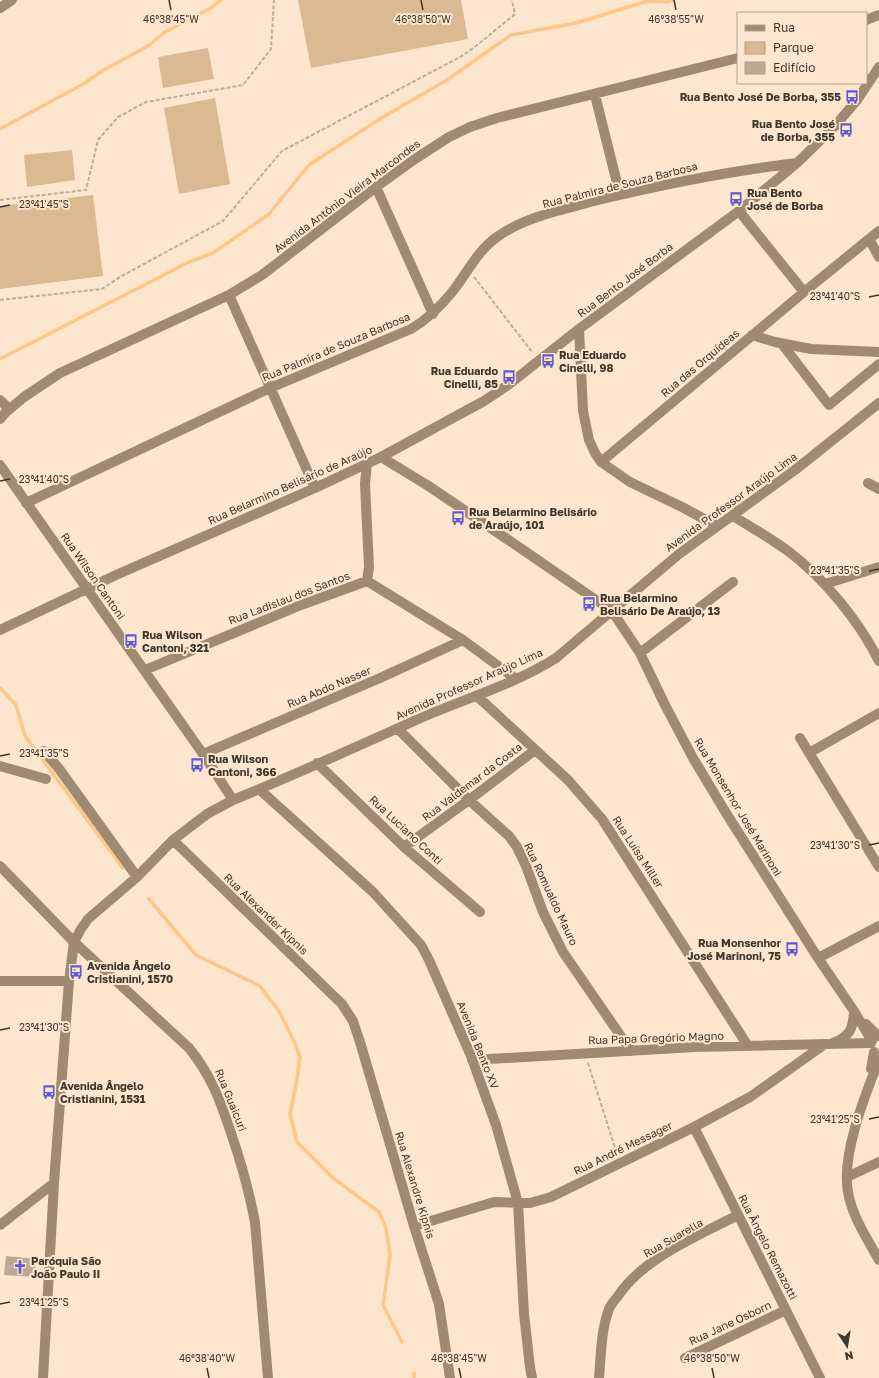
<svg xmlns="http://www.w3.org/2000/svg" width="879" height="1378" font-family="'Golos Text',sans-serif">
<style>
.green{fill:#dbba93}
.lines{fill:none;stroke-linecap:round;stroke-linejoin:round}
.stream{stroke:#fcc789;stroke-width:3.5}
.building{fill:#bda891}
.path{stroke:#bead99;stroke-width:2;stroke-dasharray:4 2;stroke-linecap:butt}
.minor{stroke:#a08a71;stroke-width:10}
.ticks{fill:none;stroke:#3f362d;stroke-width:1.5}
.labels{text-anchor:middle;stroke-width:4;stroke-linejoin:round;paint-order:stroke}
.poi-label{font-size:11px;font-weight:bold;fill:#3f362d;stroke:#fce6cd;text-anchor:start}
.street-label{font-size:11px;fill:#3f362d;stroke:#fce6cd}
.ticks-label{font-size:10px;text-anchor:middle;fill:#3f362d;stroke:#fce6cd;stroke-width:4;stroke-linejoin:round;paint-order:stroke}
</style>
<rect width="100%" height="100%" fill="#fce6cd"/>
<path class="green" d="M 298,0 L 461,0 L 468,39 L 311,68 Z
M 208,48 L 214,79 L 163,88 L 158,57 Z
M 215,98 L 230,184 L 179,194 L 164,108 Z
M 72,150 L 75,180 L 27,187 L 24,155 Z
M 93,195 L 103,276 L 0,289 L 0,206 Z"/>
<g class="lines">
<path class="stream" d="M 0,129 L 85,83 L 102,71 L 148,46 L 165,32 L 211,8 L 221,0
M 0,359 L 189,262 L 213,253 L 269,214 L 309,165 L 383,117 L 447,80 L 511,35 L 576,23 L 648,1 L 667,2 L 673,0
M 0,688 L 16,705 L 25,736 L 123,868
M 148,898 L 196,955 L 260,986 L 280,1013 L 295,1043 L 300,1057 L 296,1085 L 290,1114 L 297,1142 L 333,1178 L 379,1212 L 386,1228 L 390,1255 L 383,1305 L 402,1342
M 414,1373 L 414,1378"/>
</g>
<path class="building" d="M 6,1256 L 36,1259 L 35,1277 L 4,1275 Z"/>
<g class="lines">
<path class="path" d="M 0,200 L 86,190 L 98,140 L 118,117 L 146,102 L 243,85 L 271,49 L 274,0
M 474,277 L 533,353
M 0,300 L 102,289 L 120,277 L 223,221 L 282,151 L 462,56 L 476,46 L 515,14 L 512,0
M 588,1063 L 617,1154"/>
<path class="minor" d="M 0,8 L 12,0
M 866,20 L 879,15
M 595,95 L 620,195
M 376,187 L 433,314
M 739,211 L 804,292
M 869,239 L 879,257
M 229,295 L 315,488
M 579,329 L 583,411 L 589,440 L 595,453 L 601,462 L 630,482 L 684,508 L 717,526
M 752,335 L 775,342 L 811,349 L 879,352
M 782,344 L 829,405 L 879,364
M 0,400 L 9,409
M 0,419 L 5,413 L 24,397 L 60,373 L 229,295 L 262,275 L 376,187 L 415,159 L 449,137 L 470,127 L 497,118 L 738,58
M 381,457 L 427,485 L 507,539 L 612,611 L 640,653 L 665,705 L 693,758 L 726,813 L 818,958 L 854,1011 L 872,1041
M 601,462 L 804,292 L 879,231
M 0,465 L 203,754 L 233,800
M 868,483 L 879,489
M 26,503 L 270,388 L 411,329 C 428,319 441,306 453,291 C 467,273 478,250 497,237 C 524,217 565,209 598,200 C 664,184 730,171 797,163
M 733,516 C 751,527 770,538 788,551 C 824,578 859,621 879,661
M 367,581 L 369,567 L 365,484 L 367,463
M 825,584 L 879,567
M 0,630 L 116,575 L 315,488 L 381,457 L 484,401 L 508,385 L 579,329 L 739,211 L 797,163 L 835,126 L 857,100 L 879,67
M 640,653 L 733,582
M 145,670 L 301,605 L 367,581 L 463,640 L 516,679
M 477,696 L 568,780 L 602,819 L 748,1046
M 398,729 L 469,800 L 509,836 L 517,847 L 526,866 L 543,912 L 563,952 L 631,1051
M 800,738 L 879,867
M 44,751 L 60,770 L 137,877
M 809,753 L 879,713
M 203,754 L 380,678 L 463,640
M 317,763 L 404,847 L 480,912
M 0,766 L 46,779
M 259,789 L 373,892 L 421,945 L 429,960 L 471,1056 L 496,1125 L 518,1203 L 524,1314 L 530,1367 L 532,1378
M 173,840 L 342,1004 L 353,1021 L 360,1042 L 414,1226 L 439,1304 L 450,1378
M 404,847 L 469,800 L 535,750
M 0,866 L 74,942 L 189,1048 C 211,1075 220,1100 231,1133 C 241,1162 249,1191 255,1222 L 268,1378
M 818,958 L 879,926
M 0,981 L 69,981
M 866,1024 L 878,1036
M 833,1043 C 851,1036 853,1028 854,1011
M 472,1060 L 695,1047 L 871,1043
M 879,1060 C 865,1095 839,1160 849,1197 C 854,1219 868,1240 879,1260
M 871,1069 L 874,1052
M 694,1127 L 820,1378
M 847,1177 L 879,1162
M 0,1225 L 54,1183
M 414,1226 L 494,1202 L 530,1203 L 551,1197 L 694,1127 L 750,1097 L 825,1044
M 685,1358 L 786,1310
M 43,1378 L 54,1183 L 69,981 L 74,942 L 81,929 L 88,919 L 137,877 L 173,840 L 207,814 L 233,800 C 297,774 360,745 423,717 C 467,698 515,684 556,658 L 679,554 L 795,470 L 879,403
M 599,1378 C 601,1355 601,1330 609,1309 C 611,1304 615,1300 618,1296 C 643,1258 698,1236 738,1215"/>
</g>
<path class="ticks" d="M 169,0 L 171,10M 421,0 L 423,10M 674,0 L 676,10M 0,207 L 10,205M 869,297 L 879,295M 0,481 L 10,479M 869,571 L 879,569M 0,756 L 10,754M 869,845 L 879,843M 0,1030 L 10,1028M 869,1119 L 879,1117M 0,1304 L 10,1302M 207,1368 L 209,1378M 459,1368 L 461,1378M 712,1368 L 714,1378"/>
<defs>
<symbol id="bus-bare" viewBox="-9 -9 18 18"><path d="M-5-6H5V4H4V6H2V4H-2V6H-4V4H-5ZM-3.5-4V0h7V-4ZM-3.5 1.2v1.5H-2V1.2ZM2 1.2v1.5H3.5V1.2Z" fill="#6059d2" stroke="#fce6cd" stroke-width="2.5" paint-order="stroke"/></symbol>
<symbol id="church-bare" viewBox="-9 -9 18 18"><path d="M-1.2-6h2.4v3.5h3.3v2.4h-3.3V6h-2.4V-.1h-3.3v-2.4h3.3Z" fill="#6059d2" stroke="#fce6cd" stroke-width="2.5" paint-order="stroke"/></symbol>
</defs>
<g fill-rule="evenodd">
<use href="#bus-bare" x="842" y="87" width="20" height="20"/>
<use href="#bus-bare" x="836" y="120" width="20" height="20"/>
<use href="#bus-bare" x="726" y="189" width="20" height="20"/>
<use href="#bus-bare" x="538" y="351" width="20" height="20"/>
<use href="#bus-bare" x="499" y="367" width="20" height="20"/>
<use href="#bus-bare" x="448" y="508" width="20" height="20"/>
<use href="#bus-bare" x="579" y="594" width="20" height="20"/>
<use href="#bus-bare" x="121" y="631" width="20" height="20"/>
<use href="#bus-bare" x="187" y="755" width="20" height="20"/>
<use href="#bus-bare" x="782" y="939" width="20" height="20"/>
<use href="#bus-bare" x="66" y="962" width="20" height="20"/>
<use href="#bus-bare" x="39" y="1082" width="20" height="20"/>
<use href="#church-bare" x="10" y="1257" width="20" height="20"/>
</g>
<g class="labels">
<g class="poi-label">
<text x="841" y="101" text-anchor="end">Rua Bento José De Borba, 355</text>
<text x="835" y="128" text-anchor="end">Rua Bento José<tspan x="835" dy="13">de Borba, 355</tspan></text>
<text x="747" y="197">Rua Bento<tspan x="747" dy="13">José de Borba</tspan></text>
<text x="559" y="359">Rua Eduardo<tspan x="559" dy="13">Cinelli, 98</tspan></text>
<text x="498" y="375" text-anchor="end">Rua Eduardo<tspan x="498" dy="13">Cinelli, 85</tspan></text>
<text x="469" y="516">Rua Belarmino Belisário<tspan x="469" dy="13">de Araújo, 101</tspan></text>
<text x="600" y="602">Rua Belarmino<tspan x="600" dy="13">Belisário De Araújo, 13</tspan></text>
<text x="142" y="639">Rua Wilson<tspan x="142" dy="13">Cantoni, 321</tspan></text>
<text x="208" y="763">Rua Wilson<tspan x="208" dy="13">Cantoni, 366</tspan></text>
<text x="781" y="947" text-anchor="end">Rua Monsenhor<tspan x="781" dy="13">José Marinoni, 75</tspan></text>
<text x="87" y="970">Avenida Ângelo<tspan x="87" dy="13">Cristianini, 1570</tspan></text>
<text x="60" y="1090">Avenida Ângelo<tspan x="60" dy="13">Cristianini, 1531</tspan></text>
<text x="31" y="1265">Paróquia São<tspan x="31" dy="13">João Paulo II</tspan></text>
</g>
<g class="street-label">
<text transform="translate(620 185) rotate(-14)" y="4">Rua Palmira de Souza Barbosa</text>
<text transform="translate(347 196) rotate(-37)" y="4">Avenida Antônio Vieira Marcondes</text>
<text transform="translate(625 280) rotate(-37)" y="4">Rua Bento José Borba</text>
<text transform="translate(336 347) rotate(-23)" y="4">Rua Palmira de Souza Barbosa</text>
<text transform="translate(700 363) rotate(-40)" y="4">Rua das Orquídeas</text>
<text transform="translate(290 485) rotate(-24)" y="4">Rua Belarmino Belisário de Araújo</text>
<text transform="translate(731 502) rotate(-36)" y="4">Avenida Professor Araújo Lima</text>
<text transform="translate(93 576) rotate(55)" y="4">Rua Wilson Cantoni</text>
<text transform="translate(289 598) rotate(-21)" y="4">Rua Ladislau dos Santos</text>
<text transform="translate(469 684) rotate(-24)" y="4">Avenida Professor Araújo Lima</text>
<text transform="translate(329 687) rotate(-23)" y="4">Rua Abdo Nasser</text>
<text transform="translate(472 782) rotate(-37)" y="4">Rua Valdemar da Costa</text>
<text transform="translate(738 807) rotate(59)" y="4">Rua Monsenhor José Marinoni</text>
<text transform="translate(406 830) rotate(43)" y="4">Rua Luciano Conti</text>
<text transform="translate(638 852) rotate(57)" y="4">Rua Luísa Miller</text>
<text transform="translate(551 894) rotate(65)" y="4">Rua Romualdo Mauro</text>
<text transform="translate(266 914) rotate(44)" y="4">Rua Alexander Kipnis</text>
<text transform="translate(656 1038) rotate(-2)" y="4">Rua Papa Gregório Magno</text>
<text transform="translate(478 1045) rotate(68)" y="4">Avenida Bento XV</text>
<text transform="translate(231 1100) rotate(68)" y="4">Rua Guaicuri</text>
<text transform="translate(623 1148) rotate(-26)" y="4">Rua André Messager</text>
<text transform="translate(415 1185) rotate(73)" y="4">Rua Alexandre Kipnis</text>
<text transform="translate(673 1238) rotate(-30)" y="4">Rua Suarella</text>
<text transform="translate(768 1247) rotate(63)" y="4">Rua Ângelo Remazotti</text>
<text transform="translate(730 1323) rotate(-25)" y="4">Rua Jane Osborn</text>
</g>
</g>
<g class="ticks-label">
<text x="171" y="23">46°38'45"W</text>
<text x="423" y="23">46°38'50"W</text>
<text x="676" y="23">46°38'55"W</text>
<text x="44" y="208">23°41'45"S</text>
<text x="835" y="300">23°41'40"S</text>
<text x="44" y="483">23°41'40"S</text>
<text x="835" y="574">23°41'35"S</text>
<text x="44" y="757">23°41'35"S</text>
<text x="835" y="849">23°41'30"S</text>
<text x="44" y="1031">23°41'30"S</text>
<text x="835" y="1123">23°41'25"S</text>
<text x="44" y="1306">23°41'25"S</text>
<text x="207" y="1362">46°38'40"W</text>
<text x="459" y="1362">46°38'45"W</text>
<text x="712" y="1362">46°38'50"W</text>
</g>
<rect x="737" y="12" width="130" height="72" fill="#fce6cd" stroke="#b0a08d"/>
<rect x="745" y="25" width="20" height="6" fill="#a08a71" stroke="#b0a08d"/>
<text x="773" y="32" font-size="12" fill="#3f362d">Rua</text>
<rect x="745" y="42" width="20" height="12" fill="#dbba93" stroke="#b0a08d"/>
<text x="773" y="52" font-size="12" fill="#3f362d">Parque</text>
<rect x="745" y="62" width="20" height="12" fill="#bda891" stroke="#b0a08d"/>
<text x="773" y="72" font-size="12" fill="#3f362d">Edifício</text>
<g transform="translate(847 1346) rotate(168)" stroke="#fce6cd" stroke-width="3" paint-order="stroke">
<path d="M0-3L7 15L0 10L-7 15Z" fill="#3f362d"/>
<text y="-6" font-size="11" font-weight="bold" text-anchor="middle" fill="#3f362d">N</text>
</g>
</svg>
